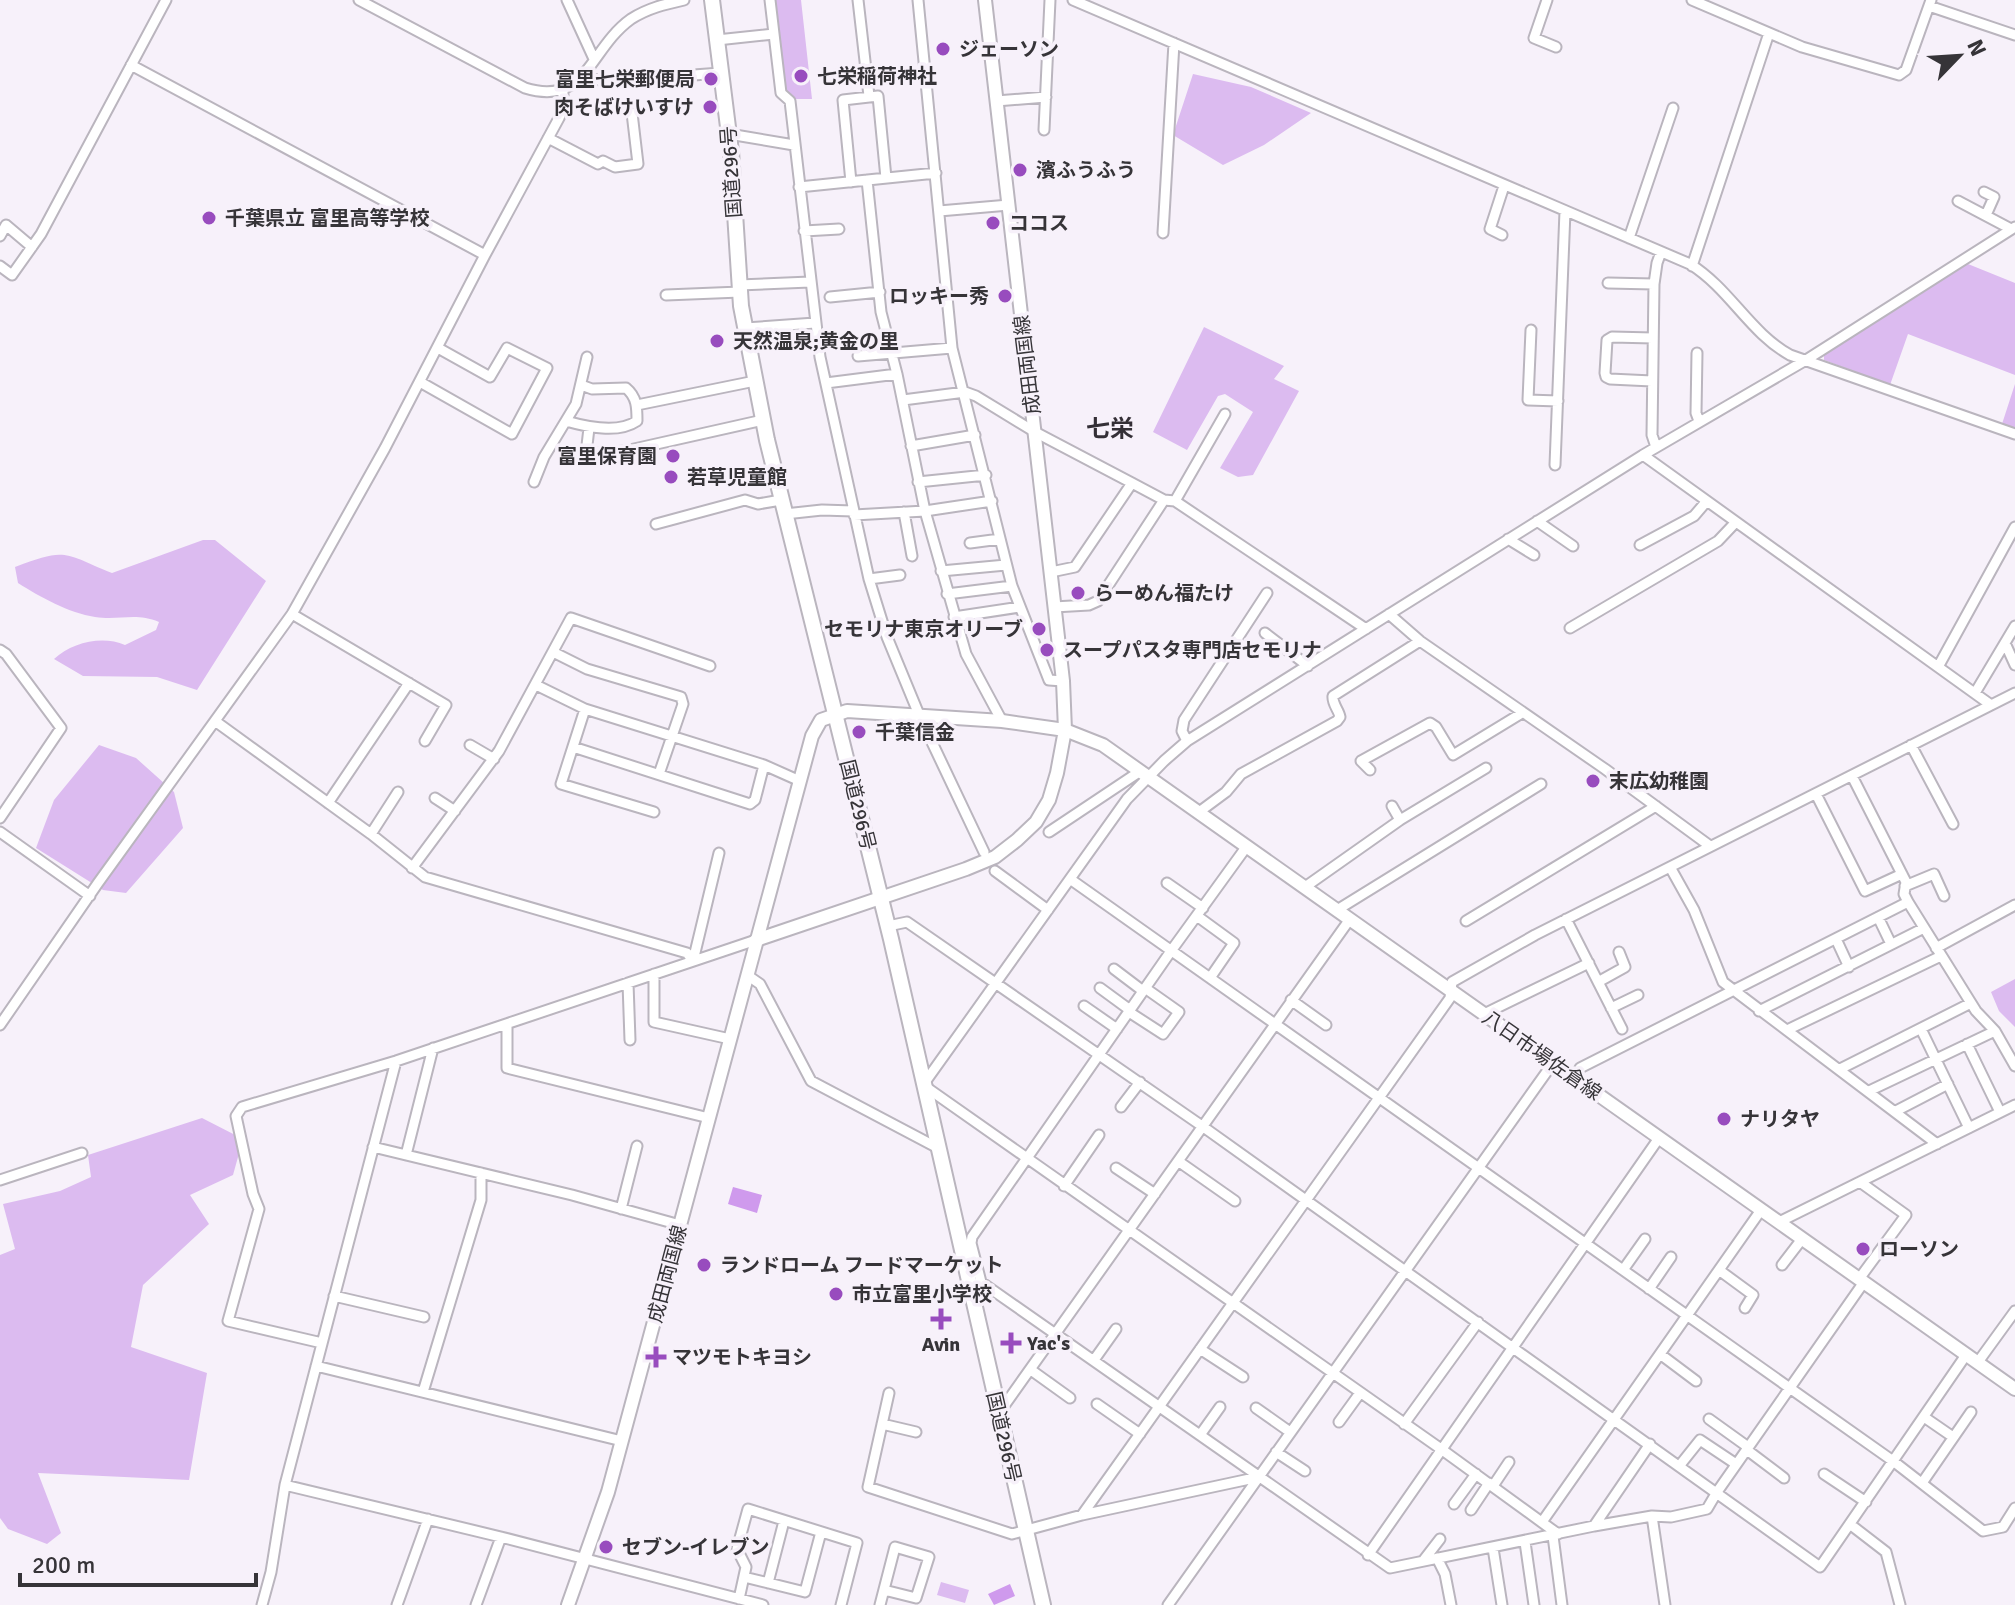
<svg xmlns="http://www.w3.org/2000/svg" width="2015" height="1605" font-family="Signika,'Noto Sans JP',sans-serif">
<style>
.green{fill:#dcbbf0}
.water{fill:#cf9aed}
.lines{fill:none;stroke-linecap:round;stroke-linejoin:round}
.minor-casing{stroke:#bab5be;stroke-width:13}
.major-casing{stroke:#bab5be;stroke-width:16}
.highway-casing{stroke:#bab5be;stroke-width:18}
.minor{stroke:#fff;stroke-width:9}
.major{stroke:#fff;stroke-width:12}
.highway{stroke:#fff;stroke-width:14}
.poi-dot{fill:#984cbe;stroke:#f7f1fa;stroke-width:3}
.labels{text-anchor:middle;stroke-width:7;stroke-linejoin:round;paint-order:stroke}
.poi-label{font-size:20px;font-weight:bold;fill:#363438;stroke:#f7f1fa;text-anchor:start}
.street-label{font-size:20px;fill:#363438;stroke:#f7f1fa}
.quarter-label{font-size:24px;font-weight:bold;fill:#342f36;stroke:#f7f1fa}
</style>
<rect width="100%" height="100%" fill="#f7f1fa"/>
<path class="green" d="M 773,0 L 801,0 L 812,99 L 795,99 L 783,92 Z
M 1193,74 L 1251,87 L 1311,113 L 1264,145 L 1223,165 L 1173,135 Z
M 1968,264 L 2015,283 L 2015,375 L 1908,334 L 1890,385 L 1824,360 L 1824,354 Z
M 1204,327 L 1284,366 L 1274,379 L 1299,391 L 1253,475 L 1238,477 L 1220,468 L 1253,412 L 1225,394 L 1218,396 L 1187,450 L 1153,432 Z
M 2015,384 L 2015,428 L 2002,424 Z
M 203,540 L 215,540 L 266,581 L 197,690 L 157,677 L 83,676 L 54,659 C 72,642 103,635 125,645 L 156,630 L 159,622 C 135,612 119,621 95,617 C 69,613 40,597 18,583 L 15,567 C 67,547 63,553 112,573 Z
M 99,745 L 136,758 L 174,792 L 183,828 L 126,893 L 103,890 L 36,848 L 54,800 Z
M 2015,979 L 2015,1027 L 1999,1011 L 1991,992 Z
M 202,1118 L 243,1139 L 233,1175 L 190,1195 L 209,1224 L 143,1285 L 131,1347 L 207,1373 L 189,1480 L 38,1473 L 61,1533 L 47,1544 L 8,1529 L 0,1518 L 0,1255 L 15,1249 L 3,1204 L 60,1191 L 91,1177 L 88,1155 Z
M 941,1582 L 969,1590 L 965,1603 L 937,1595 Z"/>
<path class="water" d="M 733,1187 L 762,1195 L 757,1213 L 728,1204 Z
M 1010,1584 L 1015,1596 L 994,1605 L 988,1594 Z"/>
<g class="lines">
<defs>
<path id="minor" d="M 359,0 L 525,88 C 587,107 589,49 631,19 C 648,8 666,4 684,0
M 567,0 L 594,59
M 770,0 L 781,93 L 790,101 L 820,357 L 869,579 L 887,637 L 920,717 L 984,852
M 858,0 L 869,96
M 918,0 L 952,348 L 1012,586 L 1049,680 L 1063,681
M 1073,0 L 1690,264 C 1730,289 1750,333 1790,355 L 2015,434
M 1547,0 L 1534,38 L 1556,47
M 1692,0 L 1802,47 L 1899,75 L 1906,70 L 1931,0
M 1929,6 L 2015,35
M 717,40 L 774,34
M 131,65 L 485,255
M 577,80 L 639,79 L 721,73
M 996,101 L 1046,97
M 1044,130 L 1050,0
M 729,134 L 794,145
M 548,138 L 598,164 L 603,161 L 615,167 L 638,164 L 632,113
M 867,180 L 881,312 L 897,374 L 925,511 L 966,654 L 1002,721
M 851,182 L 843,100 L 878,96 L 886,178
M 799,187 L 936,173
M 1984,192 L 1994,197 L 1986,215
M 1958,201 L 2011,229
M 939,211 L 1009,205
M 804,231 L 839,229
M 1163,233 L 1174,43
M 1502,235 L 1490,229 L 1504,186
M 0,236 L 6,225 L 32,247
M 1629,238 L 1673,108
M 0,266 L 12,275 L 41,234 L 166,0
M 1692,266 L 1769,33
M 1608,283 L 1654,284
M 739,285 L 810,282
M 666,295 L 740,292
M 830,297 L 880,292
M 745,328 L 815,323
M 1531,330 L 1528,400 L 1558,401
M 1697,353 L 1696,413 L 1699,421
M 858,356 L 952,348
M 1652,381 L 1610,379 L 1606,377 L 1605,373 L 1607,340 L 1612,337 L 1653,338
M 420,382 L 512,434 L 547,368 L 507,348 L 490,377 L 438,348
M 826,383 L 897,374
M 903,400 L 965,392 L 976,396 L 1035,432 L 1132,483 L 1164,500 L 1175,501 L 1366,629
M 637,405 L 755,381
M 566,421 C 587,427 618,434 637,421 C 637,408 637,397 626,388 L 592,389 L 581,385
M 589,428 L 586,454 L 625,451 L 763,420
M 911,446 L 975,435
M 1656,447 L 1652,435 L 1654,284 L 1657,263 L 1661,252
M 1643,455 L 1991,705
M 1555,465 L 1565,211
M 534,482 L 544,457 L 576,404 L 587,357
M 918,482 L 986,475
M 1175,501 L 1225,414
M 904,512 L 912,556
M 785,514 L 822,510 L 853,511
M 854,515 L 925,511 L 992,501
M 1537,521 L 1573,546
M 656,524 L 745,500 L 758,504 L 781,500
M 1508,539 L 1534,555
M 970,543 L 1000,539
M 1640,545 L 1694,516 L 1706,502
M 941,571 L 1006,565
M 1051,572 L 1075,567 L 1132,483
M 869,579 L 900,575
M 947,594 L 1012,586
M 1054,607 L 1089,605 L 1098,601 L 1164,500
M 292,614 L 446,705 L 425,741
M 1389,614 L 1420,641 L 1605,769 L 1710,846
M 954,617 L 1020,607
M 1570,628 L 1718,541 L 1735,523
M 1265,633 L 1308,666
M 2005,643 L 2015,665
M 0,650 L 6,654 L 61,728 L 0,818
M 553,652 L 587,669 L 681,697 L 683,704 L 659,774
M 1938,667 L 2015,527
M 536,685 L 585,709 L 764,765 L 800,781
M 1975,693 L 2015,626
M 585,709 L 561,784 L 654,812
M 215,721 L 371,834 L 425,877 L 687,953 L 693,961
M 1187,741 L 1182,731 L 1184,720 L 1267,593
M 470,745 L 494,759
M 1911,745 L 1953,824
M 573,747 L 750,804 L 755,800 L 764,765
M 1370,770 L 1361,761 L 1430,723 L 1436,727 L 1453,755 L 1522,713
M 1852,776 L 1906,882 L 1904,894 L 1908,902 L 1976,1011 L 1995,1031 L 2015,1066
M 1816,794 L 1865,891 L 1902,874
M 435,798 L 455,811
M 328,803 L 409,683
M 1392,806 L 1400,820
M 1199,812 L 1226,792 L 1241,774 L 1337,721 L 1340,717 C 1339,710 1332,704 1333,696 L 1420,641
M 0,832 L 90,896
M 1049,832 L 1136,774
M 371,834 L 398,792
M 1247,846 L 1171,951 L 972,1237 L 971,1243 L 981,1282 L 1390,1568 L 1594,1526 L 1652,1516 L 1671,1517 L 1707,1509 L 1717,1492 L 1864,1282
M 1670,867 L 1694,910 L 1723,982 L 1937,1144
M 412,868 L 499,751 L 571,618 L 710,666
M 995,871 L 1048,910
M 1070,879 L 1893,1461 L 1983,1531 L 2003,1527 L 2015,1508
M 1167,883 L 1203,908
M 1905,886 L 1934,874 L 1944,896
M 1305,887 L 1400,820 L 1486,768
M 1337,910 L 1541,784
M 1197,916 L 1234,943 L 1210,978
M 1878,917 L 1891,944
M 1566,919 L 1622,1029
M 1466,921 L 1656,806
M 888,926 L 907,922 L 1202,1126 L 1820,1567 L 1966,1355
M 1836,939 L 1849,967
M 1936,948 L 2015,905
M 693,961 L 719,853
M 1114,969 L 1143,991
M 654,974 L 654,1022 L 730,1039
M 747,975 L 760,984 L 811,1081 L 938,1148
M 1598,982 L 1625,967 L 1619,952
M 628,983 L 630,1040
M 1100,988 L 1130,1010
M 1291,1000 L 1326,1025
M 1084,1006 L 1117,1029
M 1611,1008 L 1638,995
M 1759,1011 L 1924,928
M 1129,1012 L 1163,1034 L 1179,1012 L 1145,988
M 1484,1014 L 1589,963
M 507,1024 L 507,1068 L 709,1118
M 0,1025 L 98,883 L 292,614 L 385,448 L 485,255 L 559,118 L 563,108 L 563,91
M 1921,1029 L 1969,1128
M 1787,1030 L 1941,956
M 1967,1044 L 2000,1112
M 1840,1069 L 1971,1003
M 1576,1079 L 1580,1068 L 1908,902
M 1869,1091 L 1995,1031
M 1121,1107 L 1140,1082
M 1896,1111 L 1948,1084
M 373,1147 L 572,1195 L 680,1225
M 406,1155 L 433,1048
M 1178,1161 L 1235,1201
M 1116,1168 L 1155,1194
M 0,1180 L 82,1153
M 1064,1186 L 1099,1135
M 621,1209 L 637,1146
M 1779,1222 L 2015,1105
M 1782,1265 L 1802,1239
M 1623,1270 L 1645,1239
M 1719,1270 L 1753,1295 L 1745,1308
M 1859,1279 L 1906,1215 L 1860,1182
M 1649,1289 L 1671,1257
M 334,1296 L 424,1317
M 322,1343 L 228,1321 L 259,1209 L 253,1194 L 236,1116 L 242,1107 L 396,1061 L 756,940
M 1200,1349 L 1243,1377
M 1660,1354 L 1696,1381
M 1094,1360 L 1116,1329
M 1978,1362 L 2015,1311
M 316,1366 L 622,1441
M 1031,1370 L 1070,1398
M 423,1392 L 481,1200 L 481,1173
M 889,1393 L 868,1487 L 1012,1534 L 1082,1515 L 1259,1477
M 1097,1404 L 1140,1434
M 1256,1408 L 1290,1432
M 999,1413 L 1350,919
M 1924,1417 L 1953,1437
M 1709,1419 L 1748,1447
M 1339,1422 L 1360,1393
M 882,1424 L 916,1432
M 1404,1424 L 1478,1322
M 1200,1435 L 1220,1407
M 1747,1450 L 1784,1478
M 1276,1452 L 1305,1471
M 1680,1465 L 1700,1440 L 1736,1464
M 1824,1474 L 1866,1502
M 1922,1483 L 1971,1412
M 285,1485 L 501,1537 L 763,1605
M 1493,1486 L 1509,1462
M 1454,1504 L 1476,1474
M 1471,1510 L 1489,1483
M 1082,1515 L 1450,998 L 1452,982 L 1535,935 L 2015,693
M 1652,1516 L 1665,1605
M 1542,1522 L 1761,1210
M 1851,1525 L 1886,1552 L 1900,1605
M 1594,1526 L 1650,1444
M 1558,1534 L 1441,1449 L 923,1085 L 1127,799 L 1164,761 L 1187,741 L 1643,455 L 1806,360 L 2015,227
M 1553,1536 L 1562,1605
M 1525,1542 L 1534,1605
M 1493,1548 L 1502,1605
M 1368,1555 L 1659,1138
M 1437,1558 L 1445,1574 L 1451,1605
M 1423,1561 L 1440,1539
M 744,1577 L 805,1592 L 821,1532
M 768,1583 L 784,1521
M 739,1599 L 746,1567 L 737,1549 L 748,1509 L 857,1543 L 841,1605
M 262,1605 L 271,1572 L 285,1485 L 396,1061
M 397,1605 L 428,1519
M 476,1605 L 501,1537
M 880,1605 L 895,1547 L 929,1557 L 916,1598 L 884,1590
M 1168,1605 L 1553,1063"/>
<path id="major" d="M 756,940 L 966,869 L 995,857 L 1017,840 L 1036,822 L 1049,800 L 1057,773 L 1065,730 L 1063,681 L 985,0
M 568,1605 L 608,1492 L 812,736 L 821,720 L 847,711 L 1002,721 L 1065,730 L 1103,745 L 2015,1389"/>
<path id="highway" d="M 712,0 L 731,151 L 741,306 L 767,440 L 891,939 L 1043,1605"/>
</defs>
<use href="#minor" class="minor-casing"/>
<use href="#major" class="major-casing"/>
<use href="#highway" class="highway-casing"/>
<use href="#minor" class="minor"/>
<use href="#major" class="major"/>
<use href="#highway" class="highway"/>
</g>
<g class="poi-dot">
<circle cx="943" cy="49" r="8"/>
<circle cx="801" cy="76" r="8"/>
<circle cx="711" cy="79" r="8"/>
<circle cx="710" cy="107" r="8"/>
<circle cx="1020" cy="170" r="8"/>
<circle cx="209" cy="218" r="8"/>
<circle cx="993" cy="223" r="8"/>
<circle cx="1005" cy="296" r="8"/>
<circle cx="717" cy="341" r="8"/>
<circle cx="673" cy="456" r="8"/>
<circle cx="671" cy="477" r="8"/>
<circle cx="1078" cy="593" r="8"/>
<circle cx="1039" cy="629" r="8"/>
<circle cx="1047" cy="650" r="8"/>
<circle cx="859" cy="732" r="8"/>
<circle cx="1593" cy="781" r="8"/>
<circle cx="1724" cy="1119" r="8"/>
<circle cx="1863" cy="1249" r="8"/>
<circle cx="704" cy="1265" r="8"/>
<circle cx="836" cy="1294" r="8"/>
<path d="M937 1307h8v8h8v8h-8v8h-8v-8h-8v-8h8z"/>
<path d="M1007 1331h8v8h8v8h-8v8h-8v-8h-8v-8h8z"/>
<path d="M652 1345h8v8h8v8h-8v8h-8v-8h-8v-8h8z"/>
<circle cx="606" cy="1547" r="8"/>
</g>
<g class="labels">
<g class="poi-label">
<text x="959" y="56">ジェーソン</text>
<text x="817" y="83">七栄稲荷神社</text>
<text x="695" y="86" text-anchor="end">富里七栄郵便局</text>
<text x="694" y="114" text-anchor="end">肉そばけいすけ</text>
<text x="1036" y="177">濱ふうふう</text>
<text x="225" y="225">千葉県立 富里高等学校</text>
<text x="1009" y="230">ココス</text>
<text x="989" y="303" text-anchor="end">ロッキー秀</text>
<text x="733" y="348">天然温泉;黄金の里</text>
<text x="657" y="463" text-anchor="end">富里保育園</text>
<text x="687" y="484">若草児童館</text>
<text x="1094" y="600">らーめん福たけ</text>
<text x="1023" y="636" text-anchor="end">セモリナ東京オリーブ</text>
<text x="1063" y="657">スープパスタ専門店セモリナ</text>
<text x="875" y="739">千葉信金</text>
<text x="1609" y="788">末広幼稚園</text>
<text x="1740" y="1126">ナリタヤ</text>
<text x="1879" y="1256">ローソン</text>
<text x="720" y="1272">ランドローム フードマーケット</text>
<text x="852" y="1301">市立富里小学校</text>
<text x="1027" y="1350">Yac's</text>
<text x="941" y="1351" text-anchor="middle">Avin</text>
<text x="672" y="1364">マツモトキヨシ</text>
<text x="622" y="1554">セブン-イレブン</text>
</g>
<g class="street-label">
<text transform="translate(731 172) rotate(-94)" y="7">国道296号</text>
<text transform="translate(1027 365) rotate(-97)" y="7">成田両国線</text>
<text transform="translate(858 805) rotate(76)" y="7">国道296号</text>
<text transform="translate(1542 1055) rotate(35)" y="7">八日市場佐倉線</text>
<text transform="translate(667 1274) rotate(-75)" y="7">成田両国線</text>
<text transform="translate(1004 1437) rotate(77)" y="7">国道296号</text>
</g>
<g class="quarter-label">
<text x="1110" y="437">七栄</text>
</g>
</g>
<g transform="translate(1959 56) rotate(65)" stroke="#f7f1fa" stroke-width="6" paint-order="stroke">
<path d="M0-6L14 30L0 20L-14 30Z" fill="#363438"/>
<text y="-12" font-size="22" font-weight="bold" text-anchor="middle" fill="#363438">N</text>
</g>
<path d="M20 1573v12h236v-12" fill="none" stroke="#363438" stroke-width="4"/>
<text x="32" y="1573" font-size="24" fill="#363438" stroke="#f7f1fa" stroke-width="6" paint-order="stroke">200 m</text>
</svg>
